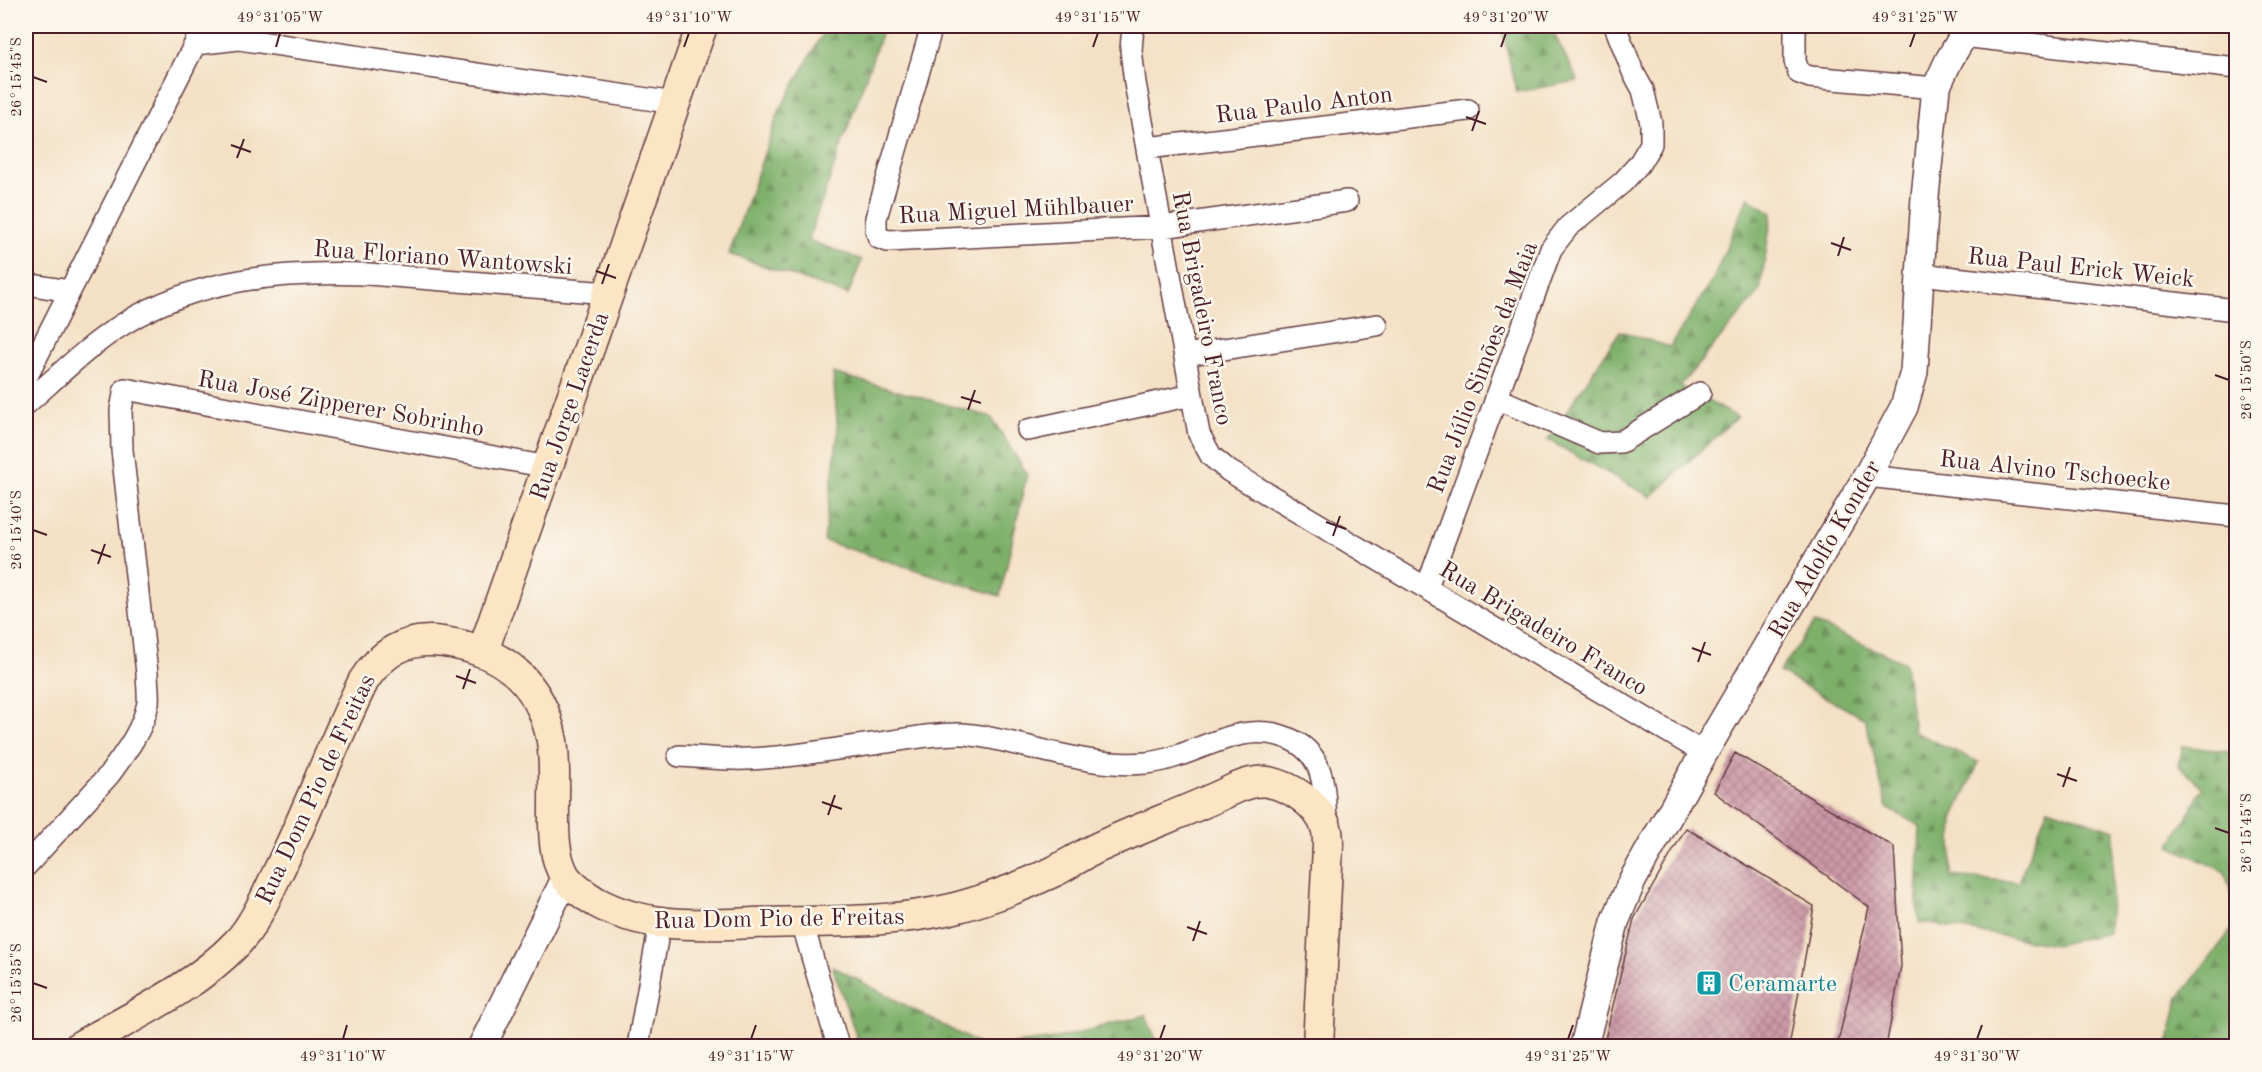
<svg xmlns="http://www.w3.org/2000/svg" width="2262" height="1072" font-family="'Old Standard TT',serif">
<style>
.forest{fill:url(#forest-firs);stroke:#64684a;stroke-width:1.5}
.building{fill:url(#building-cross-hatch)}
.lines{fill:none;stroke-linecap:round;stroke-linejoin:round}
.minor-casing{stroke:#643c42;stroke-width:24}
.tertiary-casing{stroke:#643c42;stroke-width:30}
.secondary-casing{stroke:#643c42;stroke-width:33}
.minor{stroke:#fff;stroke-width:21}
.tertiary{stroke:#fff;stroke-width:27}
.secondary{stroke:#fce5c4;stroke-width:30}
.ticks{fill:none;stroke:#4a1f2b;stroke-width:2}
.labels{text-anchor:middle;stroke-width:5;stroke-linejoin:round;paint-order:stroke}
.street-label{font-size:24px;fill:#4a1f2b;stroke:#fbf7ec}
.culture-label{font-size:24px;fill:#0d838f;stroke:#fbf7ec;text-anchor:start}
.neatline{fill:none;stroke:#4a1f2b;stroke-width:2}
.ticks-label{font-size:15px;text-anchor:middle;fill:#4a1f2b}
</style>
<defs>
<pattern id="forest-firs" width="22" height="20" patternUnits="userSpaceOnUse" patternTransform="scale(1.5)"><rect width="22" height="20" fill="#7eb06a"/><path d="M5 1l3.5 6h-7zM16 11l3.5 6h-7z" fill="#698f57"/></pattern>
<pattern id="building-cross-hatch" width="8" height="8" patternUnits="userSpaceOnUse" patternTransform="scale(1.5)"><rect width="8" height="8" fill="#cd9aa9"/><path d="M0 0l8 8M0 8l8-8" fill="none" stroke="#a87d8a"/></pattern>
</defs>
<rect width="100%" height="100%" fill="#fbf7ec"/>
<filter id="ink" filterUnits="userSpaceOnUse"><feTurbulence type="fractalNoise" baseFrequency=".0167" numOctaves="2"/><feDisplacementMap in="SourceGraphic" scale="12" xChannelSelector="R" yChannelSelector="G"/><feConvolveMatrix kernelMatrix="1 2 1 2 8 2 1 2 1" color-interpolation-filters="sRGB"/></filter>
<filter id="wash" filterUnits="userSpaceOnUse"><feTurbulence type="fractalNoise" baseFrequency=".008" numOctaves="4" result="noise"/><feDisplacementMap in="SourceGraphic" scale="24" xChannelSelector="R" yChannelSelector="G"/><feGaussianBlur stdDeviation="1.35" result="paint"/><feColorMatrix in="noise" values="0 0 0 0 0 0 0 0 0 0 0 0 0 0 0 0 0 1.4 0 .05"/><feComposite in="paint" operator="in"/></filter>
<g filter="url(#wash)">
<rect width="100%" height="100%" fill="#f4e0c5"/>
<path class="forest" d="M 827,26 L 884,26 L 808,240 L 862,260 L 848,295 L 729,254 L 779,111 Z
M 1501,26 L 1550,26 L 1578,81 L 1517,92 Z
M 1748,197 L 1772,213 L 1760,291 L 1680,386 L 1737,417 L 1651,497 L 1548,440 L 1620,331 L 1670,347 L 1713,279 Z
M 833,373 L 991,417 L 1027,474 L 1000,596 L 824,541 L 838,432 Z
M 1815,623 L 1905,663 L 1914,732 L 1979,762 L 1953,819 L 1951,876 L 2018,882 L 2048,808 L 2115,830 L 2109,933 L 2055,945 L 1919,922 L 1917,899 L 1920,826 L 1887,808 L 1865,719 L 1779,672 Z
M 2183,746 L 2236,753 L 2236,911 L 2225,872 L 2170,846 L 2203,788 L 2178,765 Z
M 2236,924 L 2235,1046 L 2168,1046 L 2178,999 Z
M 832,966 L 982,1046 L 860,1046 Z
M 1146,1015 L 1158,1046 L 1000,1046 L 1054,1039 Z"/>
<g id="blocks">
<path class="building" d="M 1735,753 L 1894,847 L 1901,966 L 1886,1047 L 1837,1047 L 1869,907 L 1714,792 Z
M 1686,828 L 1814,906 L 1789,1047 L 1603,1047 L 1634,919 Z"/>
</g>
</g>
<g filter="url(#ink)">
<use href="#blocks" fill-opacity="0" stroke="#643c42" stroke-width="1.5"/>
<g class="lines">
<defs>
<path id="minor" d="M 932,26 L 876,218 L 876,230 L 879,238 L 888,241 L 1162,227 L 1347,201
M 1133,26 L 1131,50 L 1135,83 L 1199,434 L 1211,456 L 1229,471 L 1704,753
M 1795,26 L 1795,61 L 1799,73 L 1810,77 L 1936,88
M 1963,36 L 2236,68
M 195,44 L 239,39 L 675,103
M 1147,148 L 1468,110
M 1920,274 L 2236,310
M 26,284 L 70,291
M 1185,355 L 1377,325
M 26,378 L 204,26
M 1496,398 L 1600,443 L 1621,442 L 1700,393
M 26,404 C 57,377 89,345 125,323 C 198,278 284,271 368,274 L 608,293
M 1028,430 L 1192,395
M 1867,476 L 2236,516
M 1427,587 L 1551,249 L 1568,227 L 1623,182 L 1639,164 L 1651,144 L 1651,123 L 1643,90 L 1633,72 L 1615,26
M 679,756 C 702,757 725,760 747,759 C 789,758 832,749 873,744 C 902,740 933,733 963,734 C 980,735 996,739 1012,743 C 1056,753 1100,767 1146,763 C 1193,759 1237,719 1285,737 C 1326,752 1324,787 1326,824
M 26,866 L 109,775 C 125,753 143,730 148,703 C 149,693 147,683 147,673 L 122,450 L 121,410 L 125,389 L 548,467
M 802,922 L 838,1046
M 638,1046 L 660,923"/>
<path id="tertiary" d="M 482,1046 L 566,877
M 1584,1046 L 1615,922 L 1632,881 L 1704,753 L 1867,476 L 1904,407 L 1914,372 L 1925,197 L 1936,88 L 1949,60 L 1969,26"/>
<path id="secondary" d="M 483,651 L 702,26
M 80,1046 C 133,1016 194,988 237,943 C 254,925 265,899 276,876 C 308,812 332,744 364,680 C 383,651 407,637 443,642 C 502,650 541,681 552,741 C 555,761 554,782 554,802 C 554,826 552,856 566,878 C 573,887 586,896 596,902 C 645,929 698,925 753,923 C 818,921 887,924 951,909 C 987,900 1021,887 1055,871 C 1070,863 1084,854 1099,847 C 1144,826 1191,810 1236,788 C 1246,784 1257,780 1268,782 C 1291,786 1318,804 1326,827 C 1328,833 1328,840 1328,846 L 1318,1046"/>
</defs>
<use href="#minor" class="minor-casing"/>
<use href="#tertiary" class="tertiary-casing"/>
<use href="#secondary" class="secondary-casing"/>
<use href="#minor" class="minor"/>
<use href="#tertiary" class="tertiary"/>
<use href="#secondary" class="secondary"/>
</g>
</g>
<path class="ticks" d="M 276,47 L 280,33M 684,47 L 689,33M 1093,47 L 1098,33M 1501,47 L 1506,33M 1910,47 L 1915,33M 33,77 L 47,82M 1466,117 L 1486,124M 1472,131 L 1479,111M 231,145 L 251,152M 237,158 L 244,139M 1831,243 L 1851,250M 1838,256 L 1844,237M 596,271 L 616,278M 602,284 L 609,264M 2215,375 L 2229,380M 961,397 L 981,403M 968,410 L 975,390M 1326,522 L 1346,529M 33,530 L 47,535M 1333,536 L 1340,516M 91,550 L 111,557M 98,564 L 105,544M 1692,648 L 1711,655M 1698,662 L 1705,642M 456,676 L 476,683M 463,689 L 470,669M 2057,774 L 2077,781M 2063,787 L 2070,767M 822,802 L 842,809M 828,815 L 835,795M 2215,828 L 2229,833M 1187,927 L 1207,934M 1193,941 L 1200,921M 33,983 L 47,988M 343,1039 L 347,1025M 751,1039 L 756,1025M 1160,1039 L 1165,1025M 1568,1039 L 1573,1025M 1977,1039 L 1982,1025"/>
<defs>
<symbol id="building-square" viewBox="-11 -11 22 22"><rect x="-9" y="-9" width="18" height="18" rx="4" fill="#0f9aa8" stroke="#fbf7ec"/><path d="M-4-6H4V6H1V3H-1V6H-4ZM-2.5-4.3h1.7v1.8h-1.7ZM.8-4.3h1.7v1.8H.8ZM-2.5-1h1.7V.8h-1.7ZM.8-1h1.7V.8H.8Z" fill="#fff"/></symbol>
</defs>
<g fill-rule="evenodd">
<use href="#building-square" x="1694" y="968" width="30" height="30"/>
</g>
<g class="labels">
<g class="street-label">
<text transform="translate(1304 104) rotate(-7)" y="8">Rua Paulo Anton</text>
<text transform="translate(1016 209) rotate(-3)" y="8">Rua Miguel Mühlbauer</text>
<text transform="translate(443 257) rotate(4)" y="8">Rua Floriano Wantowski</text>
<text transform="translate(2081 267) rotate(6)" y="8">Rua Paul Erick Weick</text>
<text transform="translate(1203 308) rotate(79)" y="8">Rua Brigadeiro Franco</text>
<text transform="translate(1482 367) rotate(-69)" y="8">Rua Júlio Simões da Maia</text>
<text transform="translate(341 403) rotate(10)" y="8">Rua José Zipperer Sobrinho</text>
<text transform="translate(569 406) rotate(-71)" y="8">Rua Jorge Lacerda</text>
<text transform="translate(2055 470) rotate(6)" y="8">Rua Alvino Tschoecke</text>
<text transform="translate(1824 549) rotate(-60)" y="8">Rua Adolfo Konder</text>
<text transform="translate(1544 628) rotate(31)" y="8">Rua Brigadeiro Franco</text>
<text transform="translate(315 789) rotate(-65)" y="8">Rua Dom Pio de Freitas</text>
<text transform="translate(779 918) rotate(-1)" y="8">Rua Dom Pio de Freitas</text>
</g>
<g class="culture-label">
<text x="1728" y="991">Ceramarte</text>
</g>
</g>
<rect width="2262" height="1072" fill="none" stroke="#fbf7ec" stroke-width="66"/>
<rect x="33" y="33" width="2196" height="1006" class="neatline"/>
<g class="ticks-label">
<text x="280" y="22">49°31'05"W</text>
<text x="689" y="22">49°31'10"W</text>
<text x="1098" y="22">49°31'15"W</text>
<text x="1506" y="22">49°31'20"W</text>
<text x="1915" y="22">49°31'25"W</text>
<text transform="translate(16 77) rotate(-90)" y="5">26°15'45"S</text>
<text transform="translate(2246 380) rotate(-90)" y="5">26°15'50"S</text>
<text transform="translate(16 530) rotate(-90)" y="5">26°15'40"S</text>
<text transform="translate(2246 833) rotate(-90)" y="5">26°15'45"S</text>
<text transform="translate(16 983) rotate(-90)" y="5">26°15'35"S</text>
<text x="343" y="1061">49°31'10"W</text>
<text x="751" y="1061">49°31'15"W</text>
<text x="1160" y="1061">49°31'20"W</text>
<text x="1568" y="1061">49°31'25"W</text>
<text x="1977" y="1061">49°31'30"W</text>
</g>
</svg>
